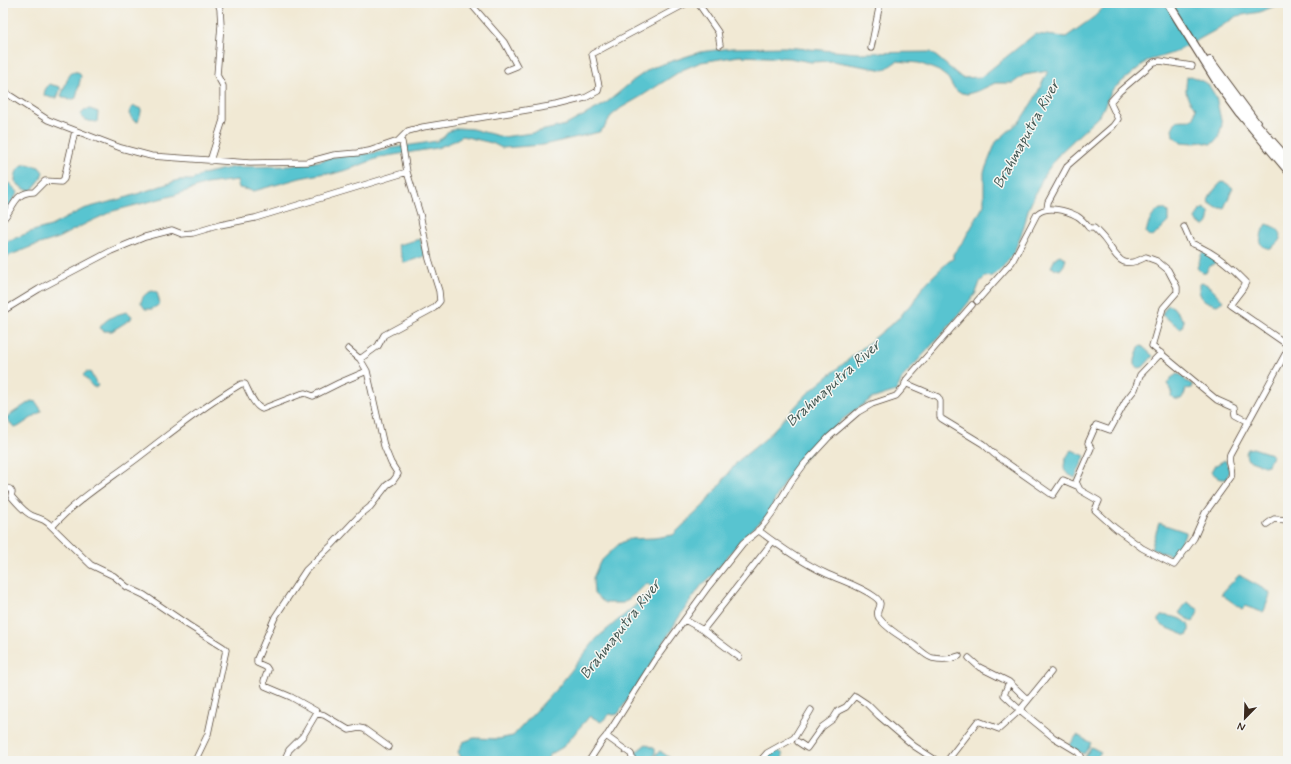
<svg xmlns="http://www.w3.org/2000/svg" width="1291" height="764" font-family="Mynerve,sans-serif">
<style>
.water{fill:#58c4d0;stroke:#4a7777}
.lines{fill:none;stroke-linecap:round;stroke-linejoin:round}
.minor-casing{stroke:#564739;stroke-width:7}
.highway-casing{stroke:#564739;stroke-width:10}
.minor{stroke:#fff;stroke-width:5.5}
.highway{stroke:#fff;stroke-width:8}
.labels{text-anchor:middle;stroke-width:3;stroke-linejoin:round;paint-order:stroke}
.water-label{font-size:15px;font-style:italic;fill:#445853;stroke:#f6f6f2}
</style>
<rect width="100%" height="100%" fill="#f6f6f2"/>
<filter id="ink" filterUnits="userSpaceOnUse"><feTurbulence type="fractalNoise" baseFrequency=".025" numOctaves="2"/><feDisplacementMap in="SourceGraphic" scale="8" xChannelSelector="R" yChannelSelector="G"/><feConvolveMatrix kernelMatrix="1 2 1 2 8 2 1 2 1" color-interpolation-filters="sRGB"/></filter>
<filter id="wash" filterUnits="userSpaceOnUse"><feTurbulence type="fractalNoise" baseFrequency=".012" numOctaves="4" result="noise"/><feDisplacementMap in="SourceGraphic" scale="16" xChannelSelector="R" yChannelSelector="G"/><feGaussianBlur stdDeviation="0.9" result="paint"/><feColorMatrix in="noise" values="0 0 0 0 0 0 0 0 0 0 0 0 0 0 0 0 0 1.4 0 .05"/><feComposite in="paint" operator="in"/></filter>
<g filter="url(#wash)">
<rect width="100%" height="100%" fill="#f1e9d4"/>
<path class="water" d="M 1108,3 L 1282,3 L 1260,12 L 1237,16 L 1214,31 L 1176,52 L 1147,61 L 1112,90 L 1100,115 L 1060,153 L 1044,175 L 1028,210 L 1024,227 L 1014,252 L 1002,268 L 992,276 L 985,277 L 980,282 L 976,293 L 952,323 L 903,377 L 896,391 L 871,399 L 843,419 L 811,451 L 784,482 L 767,515 L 743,537 L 713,575 L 701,586 L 679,617 L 653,661 L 618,714 L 614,715 L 610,714 L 601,722 L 590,716 L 588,718 L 563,747 L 551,754 L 546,761 L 463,761 L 458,752 L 463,742 L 474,738 L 498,739 L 513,736 L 559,686 L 597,638 L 644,598 L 653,588 L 647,583 L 639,591 L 623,603 L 605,603 L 594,594 L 593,578 L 600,562 L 619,544 L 629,539 L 654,538 L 673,535 L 704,505 L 738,461 L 764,440 L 808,393 L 900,317 L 906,309 L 912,304 L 919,292 L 928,281 L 948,262 L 953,259 L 953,254 L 964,240 L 984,205 L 984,172 L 996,142 L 1020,121 L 1035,98 L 1048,71 L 1024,75 L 1013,83 L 995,83 L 978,91 L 967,94 L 958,92 L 953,87 L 948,78 L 939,71 L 919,63 L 897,61 L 884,70 L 832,61 L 811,62 L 789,58 L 766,57 L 739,56 L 701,62 L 682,70 L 640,97 L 621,108 L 611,116 L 604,128 L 599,132 L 543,145 L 502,148 L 492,143 L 462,136 L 452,142 L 437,148 L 381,157 L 350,169 L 339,172 L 332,174 L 325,173 L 300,178 L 254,191 L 239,188 L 237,180 L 206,184 L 175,195 L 113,211 L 87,223 L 56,239 L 33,246 L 3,258 L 3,243 L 33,231 L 51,226 L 83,209 L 128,197 L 179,180 L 192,180 L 203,174 L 216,171 L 234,167 L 290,166 L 320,161 L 333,157 L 373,153 L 392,148 L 431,142 L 437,141 L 444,137 L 447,132 L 458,128 L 472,129 L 503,137 L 532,133 L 566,125 L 605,104 L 634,80 L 651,68 L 700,52 L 732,48 L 784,47 L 858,53 L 931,52 L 962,78 L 981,77 L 1035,34 L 1066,37 L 1094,17 Z
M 72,72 L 78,72 L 81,76 L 76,98 L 70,100 L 61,96 L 68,78 Z
M 1191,76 L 1208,84 L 1216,97 L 1222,125 L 1218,138 L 1215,142 L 1210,144 L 1198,141 L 1195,143 L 1181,142 L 1173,136 L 1172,129 L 1176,121 C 1182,119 1189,122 1194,118 L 1196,108 C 1185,97 1185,93 1187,77 Z
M 49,84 L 60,87 L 60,90 L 57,98 L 51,98 L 44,95 L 45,90 Z
M 134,106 L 141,109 L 141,112 L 138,122 L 133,120 L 129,114 L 130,110 Z
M 90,109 L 98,112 L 97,122 L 88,121 L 82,118 L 81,115 L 84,110 Z
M 27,164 L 39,167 L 43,172 L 40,180 L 32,190 C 25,191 19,186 15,181 C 15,173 18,165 27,164 Z
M 3,182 L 10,184 L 18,192 L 8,209 L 3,205 Z
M 1222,182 L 1226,183 L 1233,188 L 1224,208 L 1217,208 L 1208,202 C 1209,195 1217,186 1222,182 Z
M 1203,208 L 1209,212 C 1210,217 1209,224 1204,226 L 1197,222 L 1195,219 L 1198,213 Z
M 1160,209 L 1164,209 L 1168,212 L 1168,222 L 1153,237 L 1149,236 L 1146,233 C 1148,223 1152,214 1160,209 Z
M 1267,224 C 1273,226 1284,231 1280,239 C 1278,243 1273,246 1271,249 L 1264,247 L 1260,243 L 1262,232 Z
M 420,239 L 425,256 L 404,263 L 398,245 Z
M 1202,253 L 1207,253 L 1216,258 L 1216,262 L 1208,268 L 1206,273 L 1202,273 L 1197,268 Z
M 1060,255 L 1066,259 L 1064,265 L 1060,270 L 1051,267 L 1056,257 Z
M 1202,282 L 1209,286 L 1223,301 L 1217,305 C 1204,302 1198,298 1199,284 Z
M 152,291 L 157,292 L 160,304 L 152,309 L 145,309 L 141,303 C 142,296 146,293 152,291 Z
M 1168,305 L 1173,307 L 1184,321 L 1182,327 L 1180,328 L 1162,315 L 1163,312 Z
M 127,312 L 132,316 L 131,319 L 112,331 L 104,331 L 100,328 C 104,319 117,314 127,312 Z
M 1142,346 L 1153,356 L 1143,367 L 1139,368 L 1135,365 L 1135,360 L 1139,347 Z
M 86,372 L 90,372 L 98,386 L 97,387 L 93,387 C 92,386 84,376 83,375 Z
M 1177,374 L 1181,375 L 1186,381 L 1193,385 L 1192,388 L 1186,389 L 1184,395 L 1181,399 L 1174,399 L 1171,396 L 1172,391 L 1167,384 L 1171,378 Z
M 31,401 L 36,402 L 42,411 L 18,427 L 14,427 L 7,419 L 8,416 Z
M 1253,448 L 1271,454 L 1272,456 L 1268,465 L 1264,466 L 1248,460 C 1246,456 1245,453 1248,449 Z
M 1072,450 L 1085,456 L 1075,478 C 1066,473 1062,472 1065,461 C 1067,456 1068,454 1072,450 Z
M 1225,460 C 1229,468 1231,471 1226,479 L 1220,479 L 1211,472 L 1214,466 Z
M 1159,523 L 1186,532 L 1174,556 L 1151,549 Z
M 1239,575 L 1269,592 L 1270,595 L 1264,611 L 1262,612 L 1245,606 L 1242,609 L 1221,594 Z
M 1187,602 L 1199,610 L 1193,622 L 1179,613 Z
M 1162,615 C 1175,617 1196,619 1187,636 L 1163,626 L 1158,621 L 1158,619 Z
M 1077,735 L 1091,743 L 1084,754 L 1069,746 Z
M 646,744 L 655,749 L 655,753 L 651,761 L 634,761 L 636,752 Z
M 1091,747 L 1101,752 L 1094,761 L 1088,761 L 1084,759 Z
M 777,750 L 783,754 L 782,761 L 763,761 L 772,751 Z
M 660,751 L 670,758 L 670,761 L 653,761 L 657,753 Z"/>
</g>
<g filter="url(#ink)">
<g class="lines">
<defs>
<path id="minor" d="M 470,3 L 504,42 L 517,66 L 507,70
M 698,3 L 718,32 L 720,45
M 871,48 L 880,3
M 3,91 L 48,120 L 121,148 L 151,156 L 250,163 L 308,162 L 334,155 L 357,153 L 369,151 L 398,141 L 402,142 L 407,172 L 420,214 L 429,259 L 439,291 L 440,301 L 434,308 L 384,335 L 378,346 L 360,359 L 367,371 L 384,446 L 391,463 L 398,474 L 393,481 L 387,485 L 370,507 L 360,515 L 332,545 L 306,570 L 275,617 L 257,659 L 257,663 L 266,667 L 268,670 L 264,681 L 265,686 L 291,697 L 316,711 L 316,714 L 303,736 L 289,750 L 284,761
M 398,141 L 408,131 L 423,127 L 557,105 L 585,98 L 598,91 L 599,86 L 592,54 L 687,3
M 210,161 L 223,120 L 223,86 L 217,75 L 221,25 L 220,9 L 218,3
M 1047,209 L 1048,202 L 1068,165 L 1113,126 L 1118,119 L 1110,102 L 1120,91 L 1154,62 L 1160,61 L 1192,66
M 3,219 C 15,207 14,192 34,192 L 45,181 L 61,182 L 64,179 L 75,131
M 1184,227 L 1191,243 C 1212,251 1231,266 1246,282 L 1243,288 L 1230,305 L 1288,345
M 977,301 L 1012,262 L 1037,214 C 1047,205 1066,210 1077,216 C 1082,219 1086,224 1089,228 L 1094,228 C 1098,232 1102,236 1105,240 C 1119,259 1121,270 1146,257 L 1157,261 L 1168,270 L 1177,287 L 1177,292 L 1163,308 L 1152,346 L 1217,400 L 1235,408 L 1236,415 L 1249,422
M 3,311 L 39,289 L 111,251 L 145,237 L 172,230 L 182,234 L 193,233 L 220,225 L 255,218 L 407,172
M 348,349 L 360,359
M 1161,353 L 1140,375 L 1135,389 L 1127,399 L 1110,430 L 1096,425 L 1088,443 L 1091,448 L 1076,482 L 1080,490 L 1099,501 L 1095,510 L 1115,528 L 1142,548 L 1174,565 L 1194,538 L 1205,513 L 1231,477 C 1234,469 1227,463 1230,455 L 1288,349
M 905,383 L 938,397 L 940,401 L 940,417 L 942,419 L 983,444 L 994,454 L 1051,494 L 1053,495 L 1063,480 L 1077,486
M 3,487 L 10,489 L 12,492 L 11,496 C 16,502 27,514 33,516 C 40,519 42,518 48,523 L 91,565 L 114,576 L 127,587 L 144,595 L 188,625 L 223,647 L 226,650 L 208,734 L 195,761
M 1267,524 L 1274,519 L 1288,520
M 52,527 C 75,501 107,481 135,460 C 169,434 204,406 241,384 L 245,384 C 249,392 254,406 262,409 L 301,394 L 305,393 L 313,396 L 339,383 L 367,371
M 758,530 C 779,546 801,562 825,573 C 842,581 860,586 875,597 C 887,606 873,609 879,618 C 888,630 902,637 915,646 C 920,650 926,656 932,658 C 942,660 950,660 959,656
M 685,620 L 703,630 L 739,657
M 703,630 L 773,541
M 969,658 L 979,667 L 1009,682 L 1004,695 L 1020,710 L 1053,737 L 1078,752 L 1081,756 L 1083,761
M 1009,682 L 1028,700
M 316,713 L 324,715 L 349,730 L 359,728 L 364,729 L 389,747
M 606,736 L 631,754 L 633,761
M 798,742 L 807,748 L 822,727 L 833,719 L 838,711 L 846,707 L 855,696 L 867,704 L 879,716 L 914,746 L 937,761
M 589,761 L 602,741 L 608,734 L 655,660 L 708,587 L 743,543 L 757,532 L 764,524 L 775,509 L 791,482 L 805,463 L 829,437 L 858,412 L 872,404 L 896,396 L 904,387 L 907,379 L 972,305
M 760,761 L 767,753 L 794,738 L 811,710
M 947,761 L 978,721 L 999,729 L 1020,710 L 1051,672"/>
<path id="highway" d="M 1168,3 L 1218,83 L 1240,113 L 1288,170
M 1210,61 L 1258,126 L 1288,160"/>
</defs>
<use href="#minor" class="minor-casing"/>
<use href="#highway" class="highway-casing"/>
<use href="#minor" class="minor"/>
<use href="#highway" class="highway"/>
</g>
</g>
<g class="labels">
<g class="water-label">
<text transform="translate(1026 134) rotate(-61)" y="5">Brahmaputra River</text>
<text transform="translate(833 383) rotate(-42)" y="5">Brahmaputra River</text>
<text transform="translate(620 629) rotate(-52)" y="5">Brahmaputra River</text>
</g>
</g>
<rect width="1291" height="764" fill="none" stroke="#f6f6f2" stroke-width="16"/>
<g transform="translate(1245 718) rotate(203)" stroke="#f6f6f2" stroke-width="3" paint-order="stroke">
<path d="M0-3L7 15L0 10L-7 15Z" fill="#3b2a1e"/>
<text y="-6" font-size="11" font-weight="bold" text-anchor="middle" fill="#3b2a1e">N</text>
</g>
</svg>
